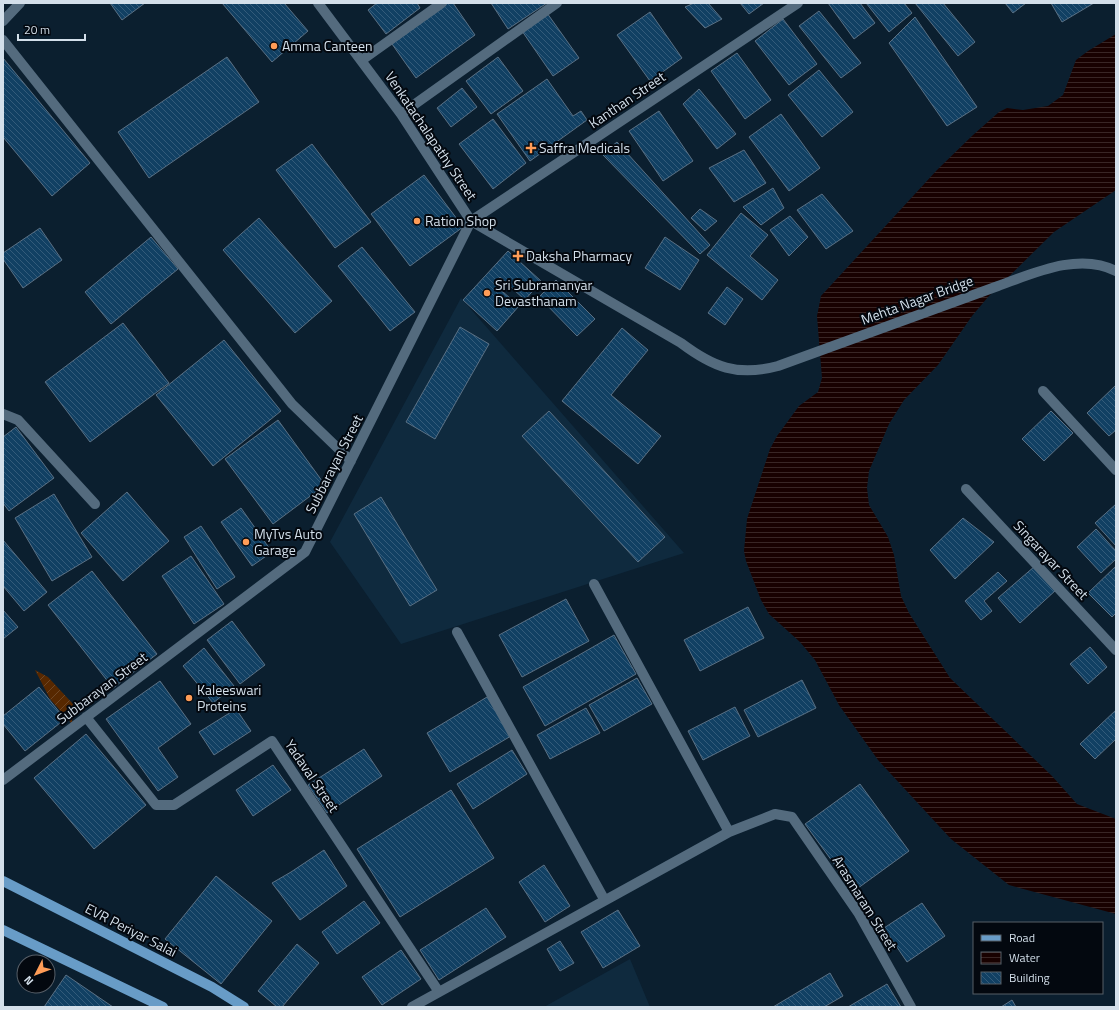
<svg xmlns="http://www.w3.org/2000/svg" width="1119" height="1010" font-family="'Titillium Web',sans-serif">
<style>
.built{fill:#0f2a3e}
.garden{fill:url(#garden-furrows)}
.water{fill:url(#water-rules)}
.building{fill:url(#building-back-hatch);stroke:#5a7084}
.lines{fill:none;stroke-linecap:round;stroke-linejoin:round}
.minor{stroke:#546b7e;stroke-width:10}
.tertiary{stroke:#546b7e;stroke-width:10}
.primary{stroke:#689cc7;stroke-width:10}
.poi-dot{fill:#fe9c57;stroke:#03080f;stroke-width:1.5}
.labels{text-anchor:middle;stroke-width:4;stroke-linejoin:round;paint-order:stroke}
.poi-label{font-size:14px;fill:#d3dfea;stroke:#03080f;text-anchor:start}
.street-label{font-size:14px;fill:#d3dfea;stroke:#03080f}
</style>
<defs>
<pattern id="garden-furrows" width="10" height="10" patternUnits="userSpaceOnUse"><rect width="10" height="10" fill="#572800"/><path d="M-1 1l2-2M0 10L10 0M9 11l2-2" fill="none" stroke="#6e4725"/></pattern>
<pattern id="water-rules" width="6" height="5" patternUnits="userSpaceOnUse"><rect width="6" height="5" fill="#180100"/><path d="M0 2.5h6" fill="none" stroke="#392625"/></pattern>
<pattern id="building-back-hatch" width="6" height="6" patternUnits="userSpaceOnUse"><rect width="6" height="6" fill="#114063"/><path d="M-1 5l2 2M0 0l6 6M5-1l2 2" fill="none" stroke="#335b7a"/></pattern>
</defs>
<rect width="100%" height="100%" fill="#0b1f2f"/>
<path class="built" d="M 461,298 L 684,553 L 401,644 L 330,542 Z
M 630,959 L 650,1007 L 544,1007 Z"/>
<path class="garden" d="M 35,670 L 48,677 L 73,704 L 72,724 L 50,699 Z"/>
<path class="water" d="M 1116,34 L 1116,190 L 1054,232 L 988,297 L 972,316 L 938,365 L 904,400 L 889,424 L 869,471 L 867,488 L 869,505 L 888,537 L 894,555 L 901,596 L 909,613 L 950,678 L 1052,776 L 1077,804 L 1116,819 L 1116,914 L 1009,885 L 951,839 L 878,760 L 839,705 L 815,660 L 800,642 L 769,614 L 761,600 L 746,561 L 744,551 L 747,519 L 770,449 L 777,436 L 799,406 L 818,392 L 822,378 L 817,316 L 821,296 L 937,170 L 973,135 L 999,112 L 1007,108 L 1023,110 L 1048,106 L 1063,95 L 1076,60 L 1088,51 Z"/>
<path class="building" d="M 110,3 L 145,3 L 122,20 Z
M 222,3 L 284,3 L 308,31 L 272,62 Z
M 377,3 L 417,3 L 420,8 L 386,34 L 368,10 Z
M 448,3 L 453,3 L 475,35 L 416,78 L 392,44 Z
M 491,3 L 547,3 L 508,29 Z
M 694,3 L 708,3 L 722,19 L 705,28 L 685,7 Z
M 740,3 L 764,3 L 749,14 Z
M 828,3 L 860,3 L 875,23 L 854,39 Z
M 866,3 L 904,3 L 912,13 L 889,32 Z
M 915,3 L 943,3 L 975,42 L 958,56 Z
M 1005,3 L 1026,3 L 1013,13 Z
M 1051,3 L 1094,3 L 1062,22 Z
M 819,11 L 861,63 L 841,78 L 799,26 Z
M 650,12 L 682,58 L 650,81 L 617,35 Z
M 547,13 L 579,58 L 553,76 L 522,31 Z
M 915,17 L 977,107 L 947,126 L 889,43 Z
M 783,19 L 817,64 L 789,85 L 755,41 Z
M 737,53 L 771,100 L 745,119 L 711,71 Z
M 227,57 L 259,102 L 149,178 L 118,132 Z
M 498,57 L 523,91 L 491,114 L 466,81 Z
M 3,58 L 90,163 L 52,196 L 3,137 Z
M 819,70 L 853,112 L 822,137 L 788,95 Z
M 547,79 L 573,116 L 581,111 L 587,120 L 530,161 L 497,114 Z
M 462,88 L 477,107 L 451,127 L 437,108 Z
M 699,89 L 736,134 L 717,149 L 683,104 Z
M 659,111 L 693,161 L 663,181 L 629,131 Z
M 781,114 L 820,168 L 789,191 L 749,137 Z
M 493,119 L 526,163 L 493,189 L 459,144 Z
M 617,142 L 710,245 L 700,254 L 602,154 Z
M 312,144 L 371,222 L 335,248 L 276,170 Z
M 744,150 L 766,183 L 734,202 L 709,168 Z
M 424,175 L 463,227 L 410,266 L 371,214 Z
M 773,188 L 784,208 L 761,225 L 743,207 Z
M 822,194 L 853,231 L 826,249 L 797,210 Z
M 700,209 L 717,221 L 705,231 L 691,218 Z
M 741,213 L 768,235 L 750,256 L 778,280 L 762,300 L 707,255 Z
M 790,216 L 808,237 L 789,256 L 770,230 Z
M 259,218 L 332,301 L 295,333 L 223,250 Z
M 40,228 L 62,260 L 23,288 L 3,259 L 3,253 Z
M 151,237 L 178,269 L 111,324 L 85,292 Z
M 665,237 L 699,260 L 680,290 L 645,268 Z
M 362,247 L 415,312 L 390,331 L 338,266 Z
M 508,251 L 541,281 L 525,300 L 500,277 L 494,284 L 519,306 L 497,331 L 463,300 Z
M 556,280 L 595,319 L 577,336 L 539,297 Z
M 727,287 L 743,299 L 725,325 L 708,313 Z
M 123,323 L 169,383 L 90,442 L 45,382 Z
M 460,327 L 489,344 L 435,439 L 406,422 Z
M 622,328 L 648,350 L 611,395 L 661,436 L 638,464 L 562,401 Z
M 224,340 L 281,411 L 213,466 L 156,395 Z
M 1116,385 L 1116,430 L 1109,436 L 1087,413 Z
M 549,411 L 665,537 L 638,562 L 522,436 Z
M 1051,411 L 1073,433 L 1044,461 L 1022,439 Z
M 278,420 L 325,485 L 273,524 L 225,459 Z
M 16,427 L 54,478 L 9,511 L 3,503 L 3,437 Z
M 127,492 L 169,541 L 123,581 L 81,533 Z
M 54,494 L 92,557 L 52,581 L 15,518 Z
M 381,497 L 437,590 L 410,606 L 354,514 Z
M 1116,504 L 1116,546 L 1095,523 Z
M 241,508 L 272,552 L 252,566 L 221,522 Z
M 963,518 L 994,542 L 955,579 L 930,550 Z
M 201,526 L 235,577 L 217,589 L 184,537 Z
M 1096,529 L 1116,551 L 1116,559 L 1101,573 L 1077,547 Z
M 3,540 L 47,592 L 24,611 L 3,586 Z
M 191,556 L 224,604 L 194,624 L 162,576 Z
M 1035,566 L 1056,590 L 1020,623 L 998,598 Z
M 1116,566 L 1116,613 L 1112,617 L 1088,593 Z
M 92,571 L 157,654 L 113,688 L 48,605 Z
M 998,572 L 1007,581 L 984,601 L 992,611 L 981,620 L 965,601 Z
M 566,599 L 589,641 L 522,677 L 499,635 Z
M 748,607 L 764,638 L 700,671 L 684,640 Z
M 3,610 L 18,627 L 3,639 Z
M 232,621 L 265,665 L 240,684 L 207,640 Z
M 614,635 L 636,674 L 545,726 L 523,687 Z
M 1090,647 L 1107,667 L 1088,684 L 1070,664 Z
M 204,648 L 234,686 L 213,703 L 183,666 Z
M 637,678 L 652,704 L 604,731 L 589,705 Z
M 802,680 L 816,708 L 758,737 L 744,710 Z
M 160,681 L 191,724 L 158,748 L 178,777 L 158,791 L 106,719 Z
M 39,687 L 65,719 L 25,751 L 3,724 L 3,716 Z
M 487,697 L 511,736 L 450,772 L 427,733 Z
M 735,707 L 750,736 L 703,760 L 688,731 Z
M 586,708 L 600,733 L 550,759 L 537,735 Z
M 236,709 L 251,731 L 214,755 L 199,732 Z
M 1116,710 L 1116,739 L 1095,759 L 1080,744 Z
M 86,734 L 146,805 L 94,849 L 34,778 Z
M 364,749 L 382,776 L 327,813 L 308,785 Z
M 512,750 L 527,774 L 473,809 L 457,784 Z
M 273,765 L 291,790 L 253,816 L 236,790 Z
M 860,784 L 909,851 L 854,891 L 805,824 Z
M 451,790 L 494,858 L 400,917 L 357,849 Z
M 324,850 L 347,886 L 300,920 L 272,883 L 291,872 Z
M 544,865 L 570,906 L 545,922 L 519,882 Z
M 216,876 L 272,921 L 221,984 L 165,939 Z
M 364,901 L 380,923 L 337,954 L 322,932 Z
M 922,903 L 945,936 L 907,962 L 884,928 Z
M 486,908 L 506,937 L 439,980 L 420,950 Z
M 618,910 L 640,946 L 603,968 L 581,932 Z
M 560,941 L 574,963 L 560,971 L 547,949 Z
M 297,944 L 319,963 L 282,1007 L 277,1007 L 258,991 Z
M 401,950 L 421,979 L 382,1005 L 362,977 Z
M 830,973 L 843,996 L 824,1007 L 773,1007 Z
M 66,975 L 113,1007 L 44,1007 Z
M 887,984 L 901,1007 L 848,1007 Z
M 1012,1000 L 1016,1007 L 1001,1007 Z"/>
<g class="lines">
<path class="minor" d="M 318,3 L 401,114 L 471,221 L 681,343 C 713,367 737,377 778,366 L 998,286 C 1034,273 1079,252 1116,271
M 3,40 L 292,404 L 351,461
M 362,60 L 442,3
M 401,114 L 557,3
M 1043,391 L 1116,470
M 3,414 L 18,420 L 95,504
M 966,489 L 1116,650
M 594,584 L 729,832
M 457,632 L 604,899
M 86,717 L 156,805 L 174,805 L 272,741 L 439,992
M 3,780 L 305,552 L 471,221 L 798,3
M 412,1007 L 729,832 L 775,814 L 792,817 L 859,914 L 911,1007"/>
<path class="tertiary" d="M 3,21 L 20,3"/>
<path class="primary" d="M 3,881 L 212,987 L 244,1007
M 3,930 L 163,1007"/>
</g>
<g class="poi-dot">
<circle cx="274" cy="46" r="4"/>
<path d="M529 142h4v4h4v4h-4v4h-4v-4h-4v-4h4z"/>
<circle cx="417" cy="221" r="4"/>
<path d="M516 250h4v4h4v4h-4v4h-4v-4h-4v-4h4z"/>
<circle cx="487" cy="293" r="4"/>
<circle cx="246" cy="542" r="4"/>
<circle cx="189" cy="698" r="4"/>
</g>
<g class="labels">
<g class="poi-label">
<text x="282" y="51">Amma Canteen</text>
<text x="539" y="153">Saffra Medicals</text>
<text x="425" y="226">Ration Shop</text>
<text x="526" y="261">Daksha Pharmacy</text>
<text x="495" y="290">Sri Subramanyar<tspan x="495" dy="16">Devasthanam</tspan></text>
<text x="254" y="539">MyTvs Auto<tspan x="254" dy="16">Garage</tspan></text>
<text x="197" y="695">Kaleeswari<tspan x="197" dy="16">Proteins</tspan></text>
</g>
<g class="street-label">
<text transform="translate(627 100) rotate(-34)" y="5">Kanthan Street</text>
<text transform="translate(431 136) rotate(56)" y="5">Venkatachalapathy Street</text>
<text transform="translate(917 300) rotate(-20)" y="5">Mehta Nagar Bridge</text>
<text transform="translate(334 464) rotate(-63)" y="5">Subbarayan Street</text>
<text transform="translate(1051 560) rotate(47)" y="5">Singarayar Street</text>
<text transform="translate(102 688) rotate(-37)" y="5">Subbarayan Street</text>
<text transform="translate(312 776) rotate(56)" y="5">Yadaval Street</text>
<text transform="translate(865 903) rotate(58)" y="5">Arasmaram Street</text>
<text transform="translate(131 930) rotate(27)" y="5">EVR Periyar Salai</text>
</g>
</g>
<rect width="1119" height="1010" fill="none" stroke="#d3dfea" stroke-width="8"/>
<rect x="973" y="922" width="130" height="72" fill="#03080f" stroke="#565e67"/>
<rect x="981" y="935" width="20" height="6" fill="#689cc7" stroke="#565e67"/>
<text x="1009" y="942" font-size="12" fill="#d3dfea">Road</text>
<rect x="981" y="952" width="20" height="12" fill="url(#water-rules)" stroke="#565e67"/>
<text x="1009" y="962" font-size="12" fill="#d3dfea">Water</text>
<rect x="981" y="972" width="20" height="12" fill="url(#building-back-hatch)" stroke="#565e67"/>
<text x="1009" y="982" font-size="12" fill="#d3dfea">Building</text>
<g transform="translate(36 974) rotate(228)"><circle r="19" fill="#03080f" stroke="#565e67"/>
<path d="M0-3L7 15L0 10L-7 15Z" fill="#fe9c57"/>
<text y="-6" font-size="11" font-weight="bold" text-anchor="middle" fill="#d3dfea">N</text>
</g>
<path d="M18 34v6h67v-6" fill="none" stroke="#d3dfea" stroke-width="2"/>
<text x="24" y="34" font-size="12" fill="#d3dfea" stroke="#03080f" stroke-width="3" paint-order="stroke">20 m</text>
</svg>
